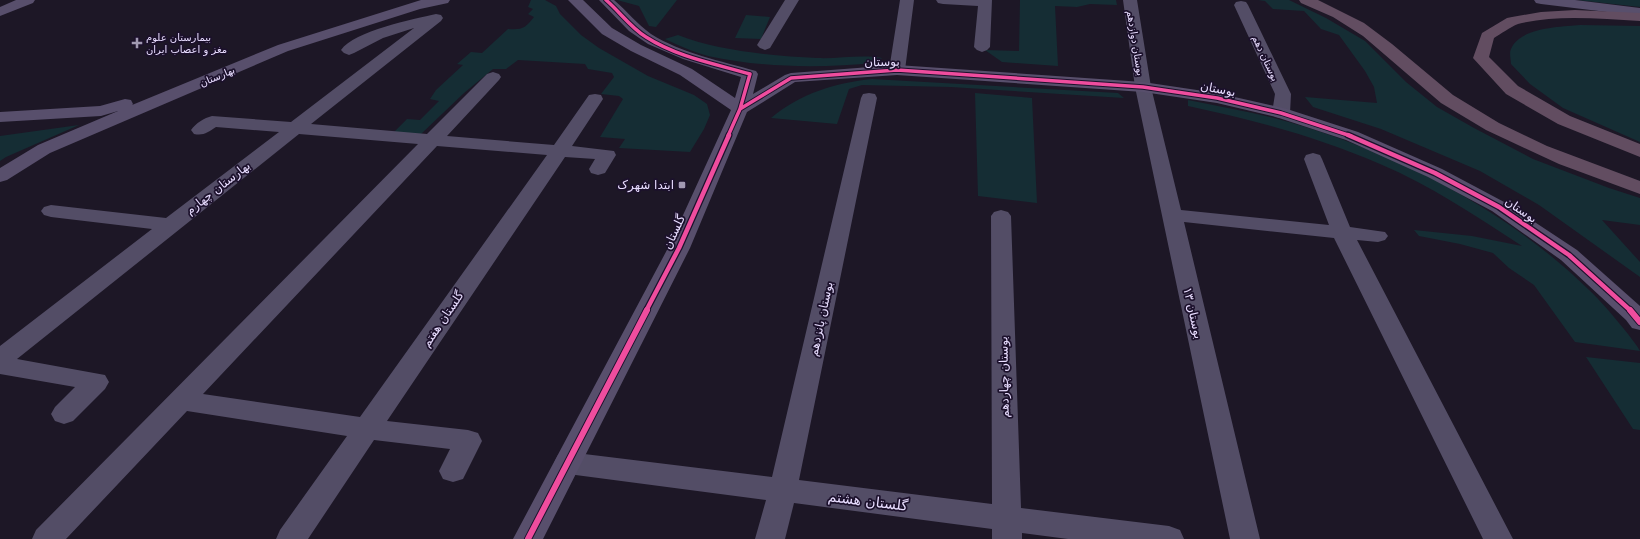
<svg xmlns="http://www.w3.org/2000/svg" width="1640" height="539" font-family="'DejaVu Sans',Cairo,sans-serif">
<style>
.green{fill:#152d34}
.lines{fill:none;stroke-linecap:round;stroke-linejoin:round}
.street{fill:#534d66;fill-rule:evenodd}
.secondary{fill:#584f6c;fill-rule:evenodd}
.highway{fill:#624d61;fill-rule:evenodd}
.cycleway-far2-casing{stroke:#1c112c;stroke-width:5.5}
.cycleway-far1-casing{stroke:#1c112c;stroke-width:7}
.cycleway-casing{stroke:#1c112c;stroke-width:8}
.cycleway-far2{stroke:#ef4d9e;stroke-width:3.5}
.cycleway-far1{stroke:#ef4d9e;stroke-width:4.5}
.cycleway{stroke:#ef4d9e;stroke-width:6}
.poi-dot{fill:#a198b3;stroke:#1c112c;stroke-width:1.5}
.labels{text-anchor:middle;stroke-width:3.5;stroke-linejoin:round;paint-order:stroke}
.far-poi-label{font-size:10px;fill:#e8ddff;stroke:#1c112c;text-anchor:start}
.far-street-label{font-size:10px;fill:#e8ddff;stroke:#1c112c}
.street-label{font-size:12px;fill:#e8ddff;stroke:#1c112c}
.poi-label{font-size:12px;fill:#e8ddff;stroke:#1c112c;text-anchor:end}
.near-street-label{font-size:14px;fill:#e8ddff;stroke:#1c112c}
</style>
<rect width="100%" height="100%" fill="#1d1726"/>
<path class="green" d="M 531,0 L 545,0 L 556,6 L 560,14 L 581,35 L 599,48 L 648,76 L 694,95 L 707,104 L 710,115 L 704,129 L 690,152 L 619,148 L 625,139 L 600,137 L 623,99 L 619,96 L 601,94 L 614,77 L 612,73 L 588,69 L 585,64 L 518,60 L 506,69 L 493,69 L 464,93 L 421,134 L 393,133 L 407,119 L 420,120 L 439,101 L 430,99 L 436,90 L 463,65 L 457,64 L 471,52 L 482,53 L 508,29 C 523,30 525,28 534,17 L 528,14 L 533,9 L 528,7 Z
M 617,0 L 677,0 L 656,27 L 649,26 L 639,6 Z
M 1020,0 L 1116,0 L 1117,5 L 1090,4 L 1077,7 L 1055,6 L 1058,66 L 1002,62 L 985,50 L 1019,51 Z
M 1258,0 L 1289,0 L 1326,18 L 1365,41 L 1406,82 L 1437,107 L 1474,128 L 1533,159 L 1609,188 L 1640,198 L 1640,225 L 1602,220 L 1640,262 L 1640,277 L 1539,205 L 1480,171 L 1381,129 L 1313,107 L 1305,97 L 1377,103 L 1374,87 L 1365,71 L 1339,35 L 1321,29 L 1304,11 L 1273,9 L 1265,1 Z
M 1577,0 L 1640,0 L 1640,7 Z
M 746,15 L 770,17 L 761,39 L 735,38 Z
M 1580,25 L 1640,26 L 1640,142 L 1563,108 L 1530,84 L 1511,64 C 1511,60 1509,53 1511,49 C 1520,27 1561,27 1580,25 Z
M 678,35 C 718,51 774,56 817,58 C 839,59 861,54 882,58 L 876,63 C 820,68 763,68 708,56 C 693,52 678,45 665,39 Z
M 872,79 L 1118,93 L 1124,98 L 951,87 L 862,85 L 849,89 L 837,124 L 771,118 C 801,93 835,83 872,79 Z
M 975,93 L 1032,98 L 1037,203 L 978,196 Z
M 1188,100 C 1217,106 1246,111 1274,118 C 1387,148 1504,207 1588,289 C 1603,303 1615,318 1628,334 C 1632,340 1637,345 1640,351 L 1575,342 L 1534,285 L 1509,268 L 1493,253 L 1460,244 L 1419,236 L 1414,230 L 1472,236 L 1522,246 C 1476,216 1430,185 1380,164 C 1318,137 1254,120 1188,106 Z
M 79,125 L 6,157 L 0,161 L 0,136 Z
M 1586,357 L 1640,363 L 1640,430 L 1633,429 Z"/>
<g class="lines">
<path class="street" d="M 785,0 L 799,0 L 770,48 L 765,50 L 760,48 L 757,45 Z
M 900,0 L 914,0 L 905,70 L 903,73 L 897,75 L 891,73 L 889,70 Z
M 936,0 L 992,0 L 990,47 L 987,50 L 982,52 L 977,50 L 974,47 L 978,6 L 943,4 L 938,3 Z
M 1123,0 L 1137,0 L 1151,87 L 1181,210 L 1329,225 L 1304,159 L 1306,155 L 1313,153 L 1320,155 L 1322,159 L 1350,227 L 1385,232 L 1388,236 L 1385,240 L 1378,242 L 1357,240 L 1513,539 L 1483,539 L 1334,238 L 1184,222 L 1260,539 L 1230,539 L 1135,87 Z
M 1241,1 L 1246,2 L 1248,5 L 1291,94 L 1290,113 L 1287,117 L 1281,118 L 1275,117 L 1272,113 L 1275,94 L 1234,5 L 1236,2 Z
M 436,14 L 441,15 L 443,18 L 441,21 L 311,124 L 427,134 L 487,74 L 493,72 L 499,74 L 501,77 L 499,80 L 447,136 L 554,145 L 589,95 L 595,94 L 601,95 L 603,99 L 572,146 L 614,151 L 616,155 L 605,173 L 598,175 L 591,173 L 589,169 L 595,159 L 565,157 L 387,421 L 468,430 L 478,433 L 482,441 L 463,479 L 453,482 L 443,479 L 439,471 L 450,449 L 374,440 L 308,539 L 276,539 L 280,530 L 347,436 L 187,411 L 66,539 L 32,539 L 36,530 L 418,144 L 299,134 L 17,359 L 105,375 L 109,382 L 105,389 L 73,421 L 64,424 L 55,421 L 51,414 L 55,407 L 75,387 L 0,374 L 0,346 L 152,229 L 51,217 L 44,215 L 41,211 L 44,207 L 51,205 L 166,218 L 279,132 L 216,127 C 208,132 204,136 194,134 L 191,130 C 196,123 204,118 212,116 L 291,122 L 414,28 L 383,38 L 354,53 L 349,55 L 344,53 L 341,50 C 354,31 414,19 436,14 ZM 437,146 L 547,155 L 360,417 L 203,394 Z
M 869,93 L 875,94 L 877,98 L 799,480 L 992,504 L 991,216 L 994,212 L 1001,210 L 1008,212 L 1011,216 L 1021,508 L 1169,526 L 1180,530 L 1184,539 L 1068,539 L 1022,533 L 1022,539 L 992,539 L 992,529 L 794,503 L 785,539 L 755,539 L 766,500 L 568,474 L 558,471 L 554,463 L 558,455 L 568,452 L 772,477 L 861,98 L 863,94 Z"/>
<path class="secondary" d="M 16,0 L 35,0 L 33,3 L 0,16 L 0,7 Z
M 421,0 L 450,0 L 448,3 L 420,9 L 288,51 L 50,153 L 7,180 L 0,182 L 0,168 L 38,145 L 118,111 L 101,116 L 0,122 L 0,112 L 100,106 L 125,99 L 131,100 L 133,104 L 132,105 L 278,45 Z
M 568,0 L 583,0 L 612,28 L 641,45 L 692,69 L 735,98 L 741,77 L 683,59 L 648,44 L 629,31 L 599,0 L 614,0 C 627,11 637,24 651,34 C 681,53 721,61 756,71 L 758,74 L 753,94 L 785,75 L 791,73 L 897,65 L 1143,82 L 1217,93 L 1287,109 L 1358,132 L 1442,169 L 1506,203 L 1577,250 L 1640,306 L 1640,330 L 1632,328 L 1626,320 L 1561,260 L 1492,211 L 1428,177 L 1346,140 L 1276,117 L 1217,103 L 1143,92 L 897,75 L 795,82 L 747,112 L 690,248 L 543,539 L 513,539 L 668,248 L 731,110 L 680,75 L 631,51 L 602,34 Z
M 1534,0 L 1575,0 L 1640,8 L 1640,16 L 1541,4 L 1536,3 Z"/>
<path class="highway" d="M 1299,0 L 1318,0 L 1364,23 L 1392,44 L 1453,95 L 1499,123 L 1547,146 L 1640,181 L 1640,194 L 1559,164 L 1486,130 L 1441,103 L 1363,36 L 1333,17 L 1301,3 Z
M 1575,10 L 1640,13 L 1640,21 C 1600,19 1557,14 1518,24 C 1510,27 1501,34 1494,38 L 1489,57 L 1518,86 L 1570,116 L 1640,144 L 1640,157 L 1558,124 L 1506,94 L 1473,58 L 1482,33 L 1507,18 L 1512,17 L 1541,12 Z"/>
<defs>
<path id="cycleway-far2" d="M 606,0 C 620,12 631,28 646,37 C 677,57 716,64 750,74 L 740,109 L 728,136
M 740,109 L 791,78 L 897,70 L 1143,87 L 1217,98 L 1281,113 L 1351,136"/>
<path id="cycleway-far1" d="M 1348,135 L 1435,173 L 1499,207 L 1569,255 L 1631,311
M 646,311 L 679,248 L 729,135"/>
<path id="cycleway" d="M 1630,310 L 1640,322
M 528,539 L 647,310"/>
</defs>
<use href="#cycleway-far2" class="cycleway-far2-casing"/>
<use href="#cycleway-far1" class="cycleway-far1-casing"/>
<use href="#cycleway" class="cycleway-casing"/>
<use href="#cycleway-far2" class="cycleway-far2"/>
<use href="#cycleway-far1" class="cycleway-far1"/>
<use href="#cycleway" class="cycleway"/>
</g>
<g class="poi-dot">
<path d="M135 37h4v4h4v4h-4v4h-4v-4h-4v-4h4z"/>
<rect x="678" y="181" width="8" height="8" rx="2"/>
</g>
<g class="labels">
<g class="far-poi-label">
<text x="146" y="41">بیمارستان علوم<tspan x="146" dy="12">مغز و اعصاب ایران</tspan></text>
</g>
<g class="far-street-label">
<text transform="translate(1136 43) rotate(81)" y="4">بوستان دوازدهم</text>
<text transform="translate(1266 58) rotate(65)" y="4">بوستان دهم</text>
<text transform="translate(217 76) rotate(-23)" y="4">بهارستان</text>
</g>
<g class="street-label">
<text transform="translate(882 62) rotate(-1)" y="4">بوستان</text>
<text transform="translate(1218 89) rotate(11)" y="4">بوستان</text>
<text transform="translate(218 188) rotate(-38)" y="4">بهارستان چهارم</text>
<text transform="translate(1521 210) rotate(34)" y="4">بوستان</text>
<text transform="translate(674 232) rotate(-65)" y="4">گلستان</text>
<text transform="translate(1193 313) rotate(77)" y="4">بوستان ۱۳</text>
<text transform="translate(443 319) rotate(-56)" y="4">گلستان هفتم</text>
<text transform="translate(821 319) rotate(-78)" y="4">بوستان پانزدهم</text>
<text transform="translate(1004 377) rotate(-91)" y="4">بوستان چهاردهم</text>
</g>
<g class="poi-label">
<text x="674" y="189">ابتدا شهرک</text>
</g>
<g class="near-street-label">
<text transform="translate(868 501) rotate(7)" y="5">گلستان هشتم</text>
</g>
</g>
</svg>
